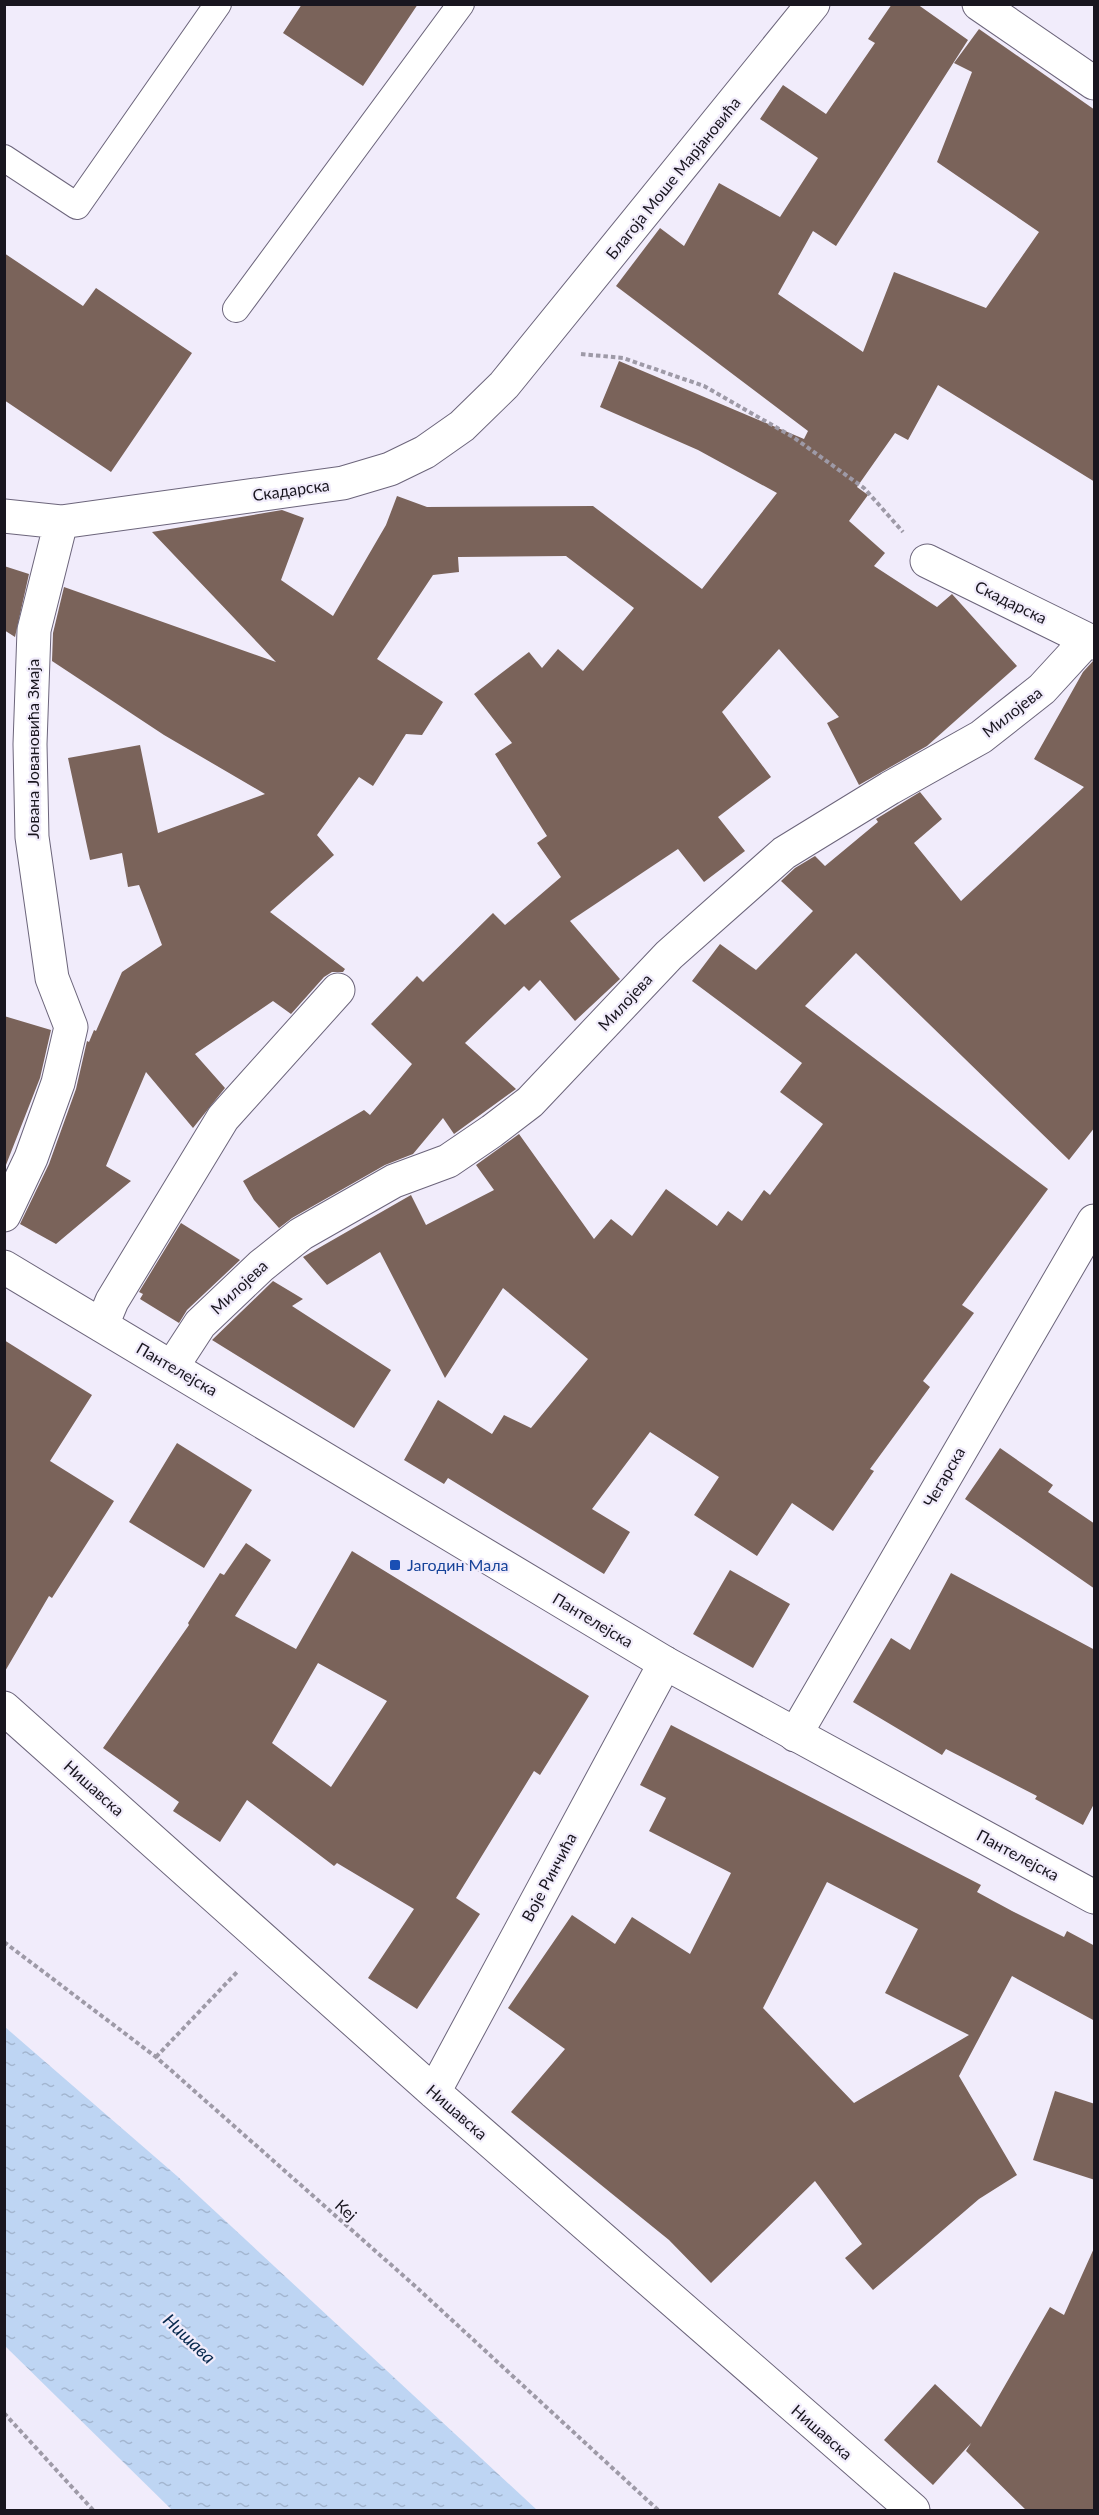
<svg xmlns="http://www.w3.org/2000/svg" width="1099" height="2515" font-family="Lato,sans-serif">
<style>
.water{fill:url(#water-ripples)}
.building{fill:#7a635a;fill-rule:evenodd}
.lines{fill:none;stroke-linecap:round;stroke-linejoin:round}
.service-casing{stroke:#6c657b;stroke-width:28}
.minor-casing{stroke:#6c657b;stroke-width:35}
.secondary-casing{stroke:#6c657b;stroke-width:35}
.path{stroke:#9e9aa7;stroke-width:4;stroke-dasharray:4.5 3;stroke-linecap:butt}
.service{stroke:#fff;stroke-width:26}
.minor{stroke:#fff;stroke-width:33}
.secondary{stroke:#fff;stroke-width:33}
.transit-dot{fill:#1a4fb4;stroke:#f1ecfb;stroke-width:2}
.labels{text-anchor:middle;stroke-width:4.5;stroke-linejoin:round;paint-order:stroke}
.street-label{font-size:16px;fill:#19161f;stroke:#f1ecfb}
.transit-label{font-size:16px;fill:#164399;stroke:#f1ecfb;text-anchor:start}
.water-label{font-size:18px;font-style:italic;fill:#08294e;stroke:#f1ecfb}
</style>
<defs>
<pattern id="water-ripples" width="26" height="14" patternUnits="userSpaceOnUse" patternTransform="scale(1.5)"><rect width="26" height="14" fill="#bed5f3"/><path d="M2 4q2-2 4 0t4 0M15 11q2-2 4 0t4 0" fill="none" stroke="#a3b6d0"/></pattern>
</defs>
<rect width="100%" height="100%" fill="#f1ecfb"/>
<path class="water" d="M 5,2027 L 177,2176 L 537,2510 L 172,2510 L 5,2346 Z"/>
<path class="building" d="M 302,4 L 418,4 L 363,86 L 283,33 Z
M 892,4 L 917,4 L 968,40 L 836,246 L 813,231 L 778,294 L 863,352 L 894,272 L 986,308 L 1039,232 L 937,162 L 972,72 L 954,63 L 979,29 L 1095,110 L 1095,482 L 938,385 L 908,440 L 895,433 L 857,487 L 868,495 L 849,521 L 885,553 L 874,566 L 937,607 L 952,594 L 1017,666 L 927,746 L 859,785 L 827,723 L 839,717 L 779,649 L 722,712 L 771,777 L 718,817 L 745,851 L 704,882 L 678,849 L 570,921 L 620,979 L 575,1021 L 540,980 L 529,991 L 524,986 L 465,1043 L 516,1089 L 454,1134 L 443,1118 L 413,1154 L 385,1165 L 292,1218 L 279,1228 L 254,1200 L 243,1181 L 364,1110 L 370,1115 L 412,1064 L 371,1024 L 417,976 L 423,982 L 493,913 L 505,925 L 561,877 L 537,843 L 547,836 L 495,754 L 512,743 L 474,694 L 529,652 L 542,668 L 558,649 L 583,671 L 634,608 L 566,556 L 458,557 L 459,572 L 433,575 L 377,659 L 443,702 L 422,735 L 406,734 L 373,786 L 359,777 L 317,835 L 334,855 L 270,912 L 345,969 L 343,972 L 332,972 L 324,977 L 291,1014 L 273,1001 L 195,1054 L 225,1088 L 193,1128 L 146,1072 L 106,1166 L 131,1181 L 56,1244 L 20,1224 L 49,1164 L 76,1089 L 87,1041 L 89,1042 L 94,1030 L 96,1031 L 122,972 L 162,945 L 139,885 L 128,887 L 122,853 L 90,860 L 68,758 L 140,745 L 158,833 L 265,794 L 164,735 L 52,661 L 53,633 L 64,587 L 276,662 L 152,532 L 282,510 L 304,518 L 281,580 L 333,616 L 386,525 L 397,496 L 427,507 L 593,506 L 702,589 L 777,493 L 698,450 L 600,407 L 619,361 L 804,439 L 808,431 L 616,286 L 660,228 L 684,246 L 719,183 L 780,217 L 818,158 L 760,119 L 783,85 L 826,114 L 875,43 L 868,39 Z
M 4,253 L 83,306 L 96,288 L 192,353 L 111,472 L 4,400 Z
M 4,566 L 29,574 L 15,637 L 4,630 Z
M 1093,661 L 1095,1127 L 1069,1160 L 856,953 L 805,1006 L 1048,1189 L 962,1305 L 974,1313 L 923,1381 L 930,1387 L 870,1469 L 874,1471 L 833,1531 L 792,1503 L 757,1556 L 694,1515 L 719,1477 L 650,1432 L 592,1509 L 630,1532 L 604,1574 L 448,1478 L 444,1484 L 404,1460 L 438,1400 L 492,1434 L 504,1415 L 531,1428 L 588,1359 L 503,1288 L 445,1378 L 380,1252 L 327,1285 L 303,1257 L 411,1195 L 426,1225 L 494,1190 L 476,1165 L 519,1134 L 594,1239 L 611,1219 L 632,1236 L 666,1189 L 717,1226 L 728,1211 L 742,1221 L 764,1190 L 770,1195 L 823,1124 L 780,1092 L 802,1063 L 692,981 L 720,944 L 756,970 L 813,911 L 781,881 L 795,868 L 815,856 L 825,866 L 878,822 L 876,819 L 920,792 L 942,819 L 914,843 L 961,901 L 1084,787 L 1034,759 L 1083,672 Z
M 4,1016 L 51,1030 L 40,1078 L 4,1170 Z
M 181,1223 L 240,1260 L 187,1310 L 179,1323 L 140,1299 L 143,1294 L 139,1292 Z
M 273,1281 L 303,1299 L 292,1306 L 391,1370 L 354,1428 L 212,1340 Z
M 4,1340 L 92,1395 L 50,1461 L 114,1501 L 52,1598 L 49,1596 L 4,1673 Z
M 177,1443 L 252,1490 L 204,1568 L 129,1522 Z
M 1000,1448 L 1053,1485 L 1048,1492 L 1095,1524 L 1095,1589 L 965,1499 Z
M 246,1543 L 271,1560 L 235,1616 L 296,1649 L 352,1551 L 589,1696 L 540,1775 L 534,1771 L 456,1898 L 480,1914 L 417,2009 L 368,1978 L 414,1909 L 337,1863 L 334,1866 L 247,1800 L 220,1842 L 173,1811 L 179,1802 L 103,1748 L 189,1625 L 188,1623 L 220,1573 L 224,1575 ZM 318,1663 L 387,1701 L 331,1787 L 272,1743 Z
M 730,1570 L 790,1604 L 753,1668 L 693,1634 Z
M 951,1573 L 1095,1650 L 1095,1802 L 1083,1825 L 1035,1799 L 1037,1796 L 946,1749 L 942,1755 L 853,1702 L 891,1638 L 910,1650 Z
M 671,1725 L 981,1885 L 977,1892 L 1012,1911 L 1064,1937 L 1067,1931 L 1095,1946 L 1095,2021 L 1012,1976 L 959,2076 L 1017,2175 L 979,2199 L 873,2290 L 845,2258 L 862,2244 L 815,2181 L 711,2283 L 669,2240 L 511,2112 L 565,2049 L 508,2008 L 572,1915 L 615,1944 L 632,1917 L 690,1954 L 731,1873 L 649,1831 L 666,1798 L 640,1785 ZM 827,1882 L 918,1929 L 885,1993 L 969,2035 L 854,2103 L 763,2008 Z
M 1055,2091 L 1095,2104 L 1095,2180 L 1033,2160 Z
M 1095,2246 L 1095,2511 L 1027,2511 L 966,2451 L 971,2443 L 933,2485 L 884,2440 L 935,2384 L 981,2427 L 1050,2307 L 1064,2315 Z"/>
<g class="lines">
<defs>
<path id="service" d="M 4,158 L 77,206 L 218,4
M 236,309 L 461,4"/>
<path id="minor" d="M 979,4 L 1094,83
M 4,516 L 61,522 L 343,483 L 390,469 L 425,452 L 462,426 L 504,385 L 813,4
M 927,561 L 1094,643
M 4,1215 L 31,1158 L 58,1083 L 71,1027 L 52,978 L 32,837 L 30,744 L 34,630 L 61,522
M 102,1325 L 112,1301 L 223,1118 L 338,990
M 172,1367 L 200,1324 L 261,1266 L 301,1234 L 394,1181 L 448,1161 L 492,1131 L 530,1102 L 669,955 L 784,853 L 890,788 L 981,737 L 1042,689 L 1087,640
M 4,1708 L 434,2092 L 913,2510
M 795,1735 L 1094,1221
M 434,2092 L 665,1663"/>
<path id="secondary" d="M 4,1267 L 665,1663 L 1094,1897"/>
</defs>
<use href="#service" class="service-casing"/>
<use href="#minor" class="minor-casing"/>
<use href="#secondary" class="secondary-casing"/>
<path class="path" d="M 581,354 L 623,358 L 704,386 L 793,437 L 864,488 L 903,532
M 4,1942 L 156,2057 L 415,2286 L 658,2510
M 156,2057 L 238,1971
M 4,2413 L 93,2510"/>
<use href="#service" class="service"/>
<use href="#minor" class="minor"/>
<use href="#secondary" class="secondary"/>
</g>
<rect class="transit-dot" x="389" y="1559" width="12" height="12" rx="3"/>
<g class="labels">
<g class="street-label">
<text transform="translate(673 178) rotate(-51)" y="6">Благоја Моше Марјановића</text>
<text transform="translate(291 490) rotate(-8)" y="6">Скадарска</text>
<text transform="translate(1011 602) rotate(26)" y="6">Скадарска</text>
<text transform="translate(1012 712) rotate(-38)" y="6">Милојева</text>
<text transform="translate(33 749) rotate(-90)" y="6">Јована Јовановића Змаја</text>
<text transform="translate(625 1002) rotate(-47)" y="6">Милојева</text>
<text transform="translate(239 1287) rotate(-43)" y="6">Милојева</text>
<text transform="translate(177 1369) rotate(30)" y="6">Пантелејска</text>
<text transform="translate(944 1477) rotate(-60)" y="6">Чегарска</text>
<text transform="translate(593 1620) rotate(31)" y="6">Пантелејска</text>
<text transform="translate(94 1788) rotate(42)" y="6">Нишавска</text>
<text transform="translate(1018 1855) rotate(28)" y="6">Пантелејска</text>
<text transform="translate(549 1877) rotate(-62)" y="6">Воје Ринчића</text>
<text transform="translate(457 2112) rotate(41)" y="6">Нишавска</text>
<text transform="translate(346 2210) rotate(42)" y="6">Кеј</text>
<text transform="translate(822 2432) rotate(41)" y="6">Нишавска</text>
</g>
<g class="transit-label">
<text x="407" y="1571">Јагодин Мала</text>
</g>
<g class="water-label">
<text transform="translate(189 2339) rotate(43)" y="6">Нишава</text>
</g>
</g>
<rect width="1099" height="2515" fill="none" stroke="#19161f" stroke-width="12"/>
</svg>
